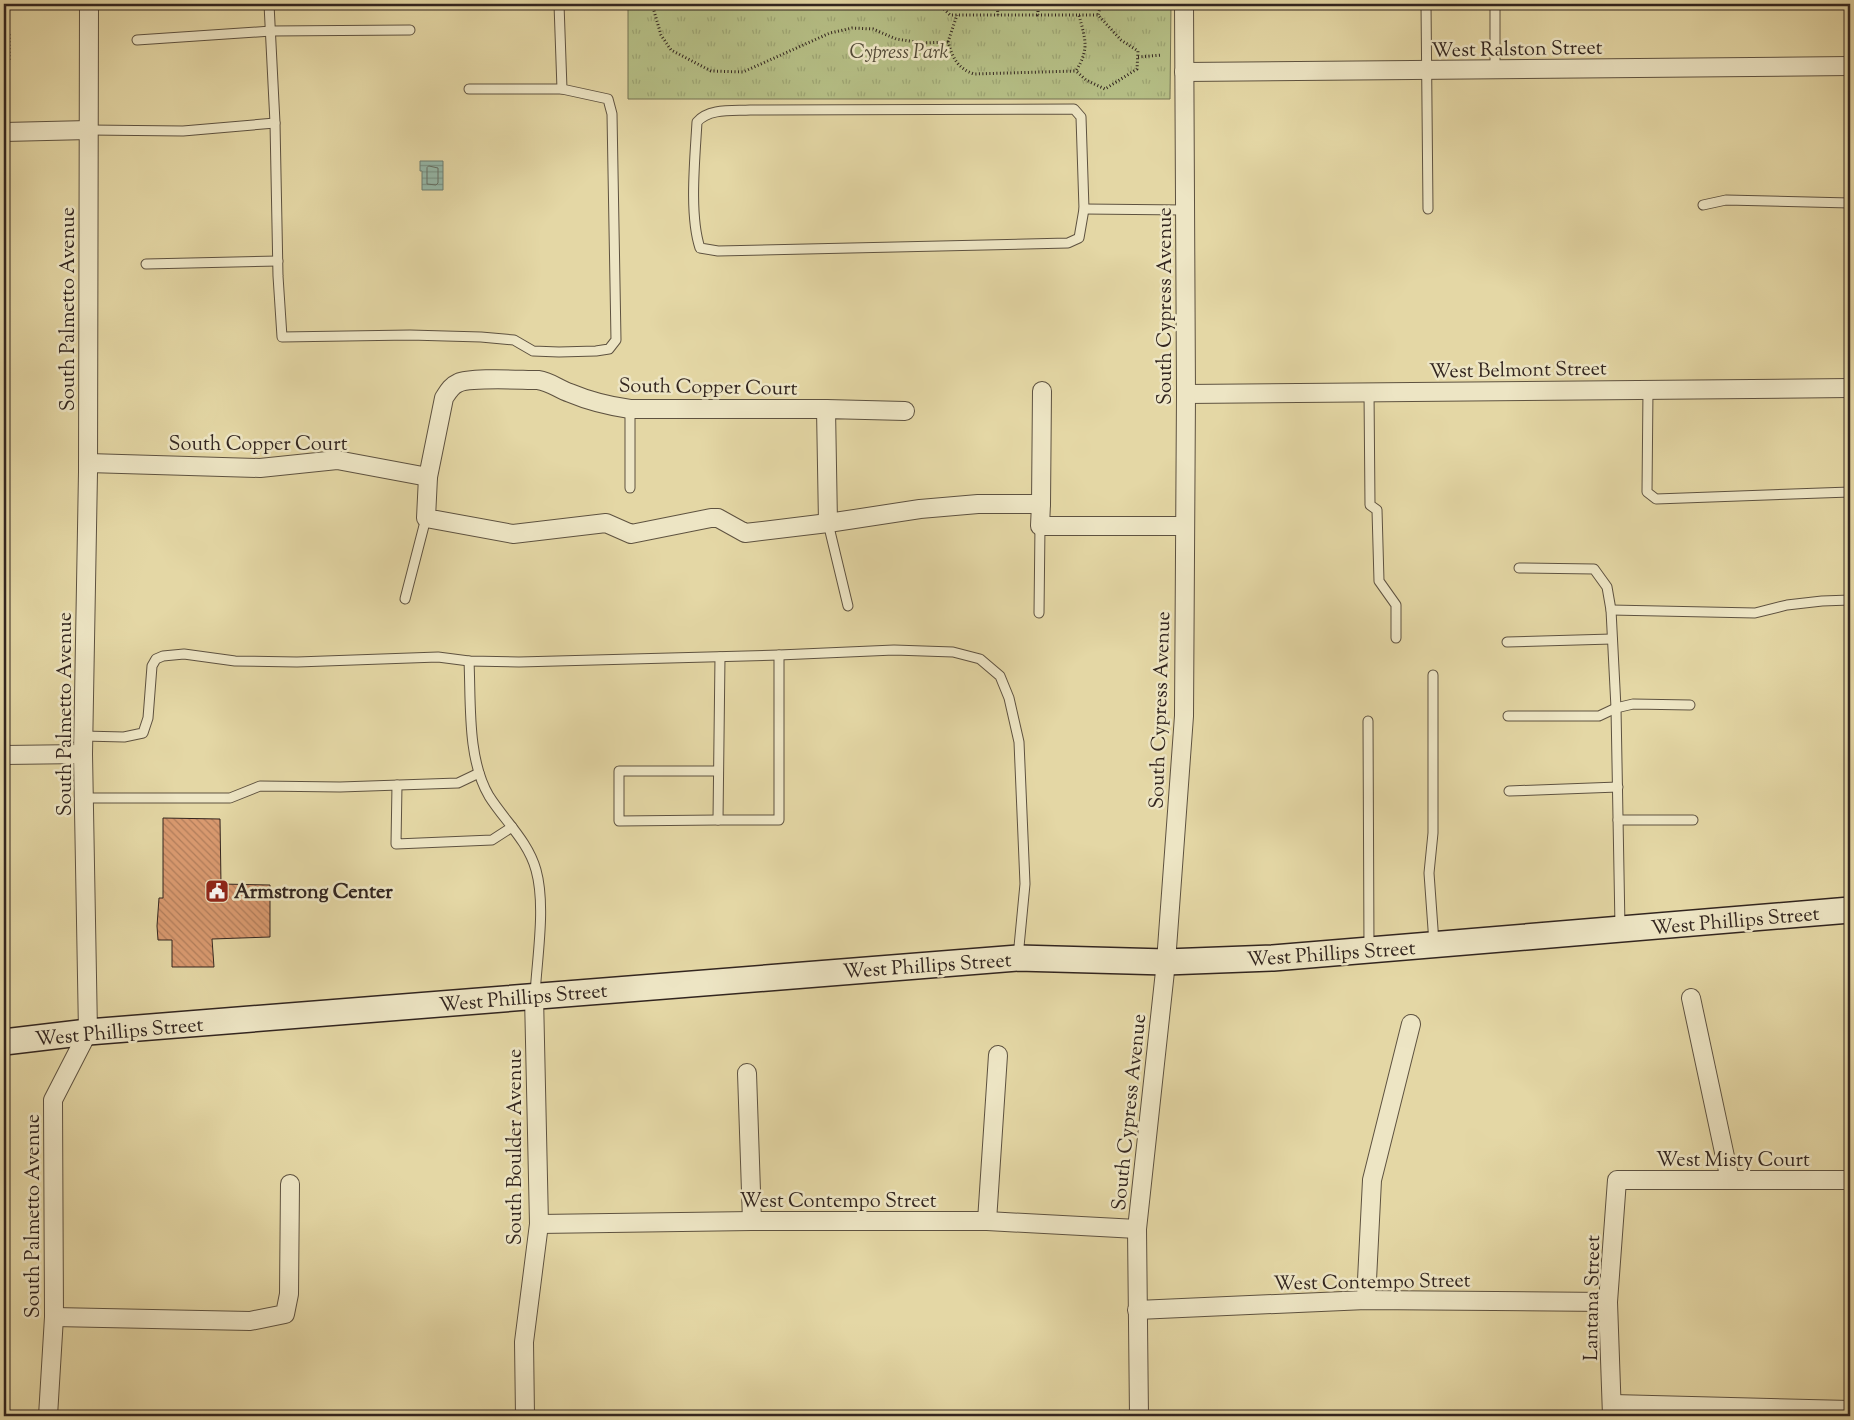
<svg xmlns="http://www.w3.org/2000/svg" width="1854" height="1420" font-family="'Sorts Mill Goudy',serif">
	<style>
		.park { fill: url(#park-tufts); stroke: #747252 }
		.water { fill: url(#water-rules); stroke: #6d7e72 }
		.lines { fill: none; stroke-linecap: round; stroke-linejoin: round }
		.shore { stroke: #646f64; stroke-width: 1 }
		.building { fill: url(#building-back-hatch); stroke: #32251f }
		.lane-casing { stroke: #5e5240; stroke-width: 11 }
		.street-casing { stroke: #5e5240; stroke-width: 20 }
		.secondary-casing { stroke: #32251f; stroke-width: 28 }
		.path { stroke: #32251f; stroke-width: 3; stroke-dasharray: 1 2.5; stroke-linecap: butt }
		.lane { stroke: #ede5c4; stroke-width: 9 }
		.street { stroke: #ede5c4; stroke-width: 18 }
		.secondary { stroke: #ede5c4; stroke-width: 25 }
		.labels { text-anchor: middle; stroke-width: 5; stroke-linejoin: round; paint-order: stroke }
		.street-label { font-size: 20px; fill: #32251f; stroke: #ede5c4 }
		.park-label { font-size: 20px; font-style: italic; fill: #534b38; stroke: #ede5c4 }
		.poi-label { font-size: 20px; font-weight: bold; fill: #32251f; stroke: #ede5c4; text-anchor: start }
	</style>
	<defs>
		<pattern id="park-tufts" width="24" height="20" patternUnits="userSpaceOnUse" patternTransform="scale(1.25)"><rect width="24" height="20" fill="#b5be85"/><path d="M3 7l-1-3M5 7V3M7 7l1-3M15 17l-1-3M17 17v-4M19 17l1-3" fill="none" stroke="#9ca372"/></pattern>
		<pattern id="water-rules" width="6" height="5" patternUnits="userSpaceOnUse" patternTransform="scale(1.25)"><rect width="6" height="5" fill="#95b9aa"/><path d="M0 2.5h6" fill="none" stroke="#7a968a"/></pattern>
		<pattern id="building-back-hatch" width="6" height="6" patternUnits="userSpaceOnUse" patternTransform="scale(1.25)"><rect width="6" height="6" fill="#da9a70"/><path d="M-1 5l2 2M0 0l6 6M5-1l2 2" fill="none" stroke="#b17d5b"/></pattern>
	</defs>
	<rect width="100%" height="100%" fill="#e4d7a5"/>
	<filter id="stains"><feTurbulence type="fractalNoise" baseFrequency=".004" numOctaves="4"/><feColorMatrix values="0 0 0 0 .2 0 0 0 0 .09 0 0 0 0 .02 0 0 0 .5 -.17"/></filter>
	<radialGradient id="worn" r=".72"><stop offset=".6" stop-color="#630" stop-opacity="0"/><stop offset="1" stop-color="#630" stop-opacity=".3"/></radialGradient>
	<polygon class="park" points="628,4 1171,4 1170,99 628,99"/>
	<polygon class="water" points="420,161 443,161 443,190 422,190 422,171 420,171"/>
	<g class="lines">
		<polygon class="shore" points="429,166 438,168 438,183 436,185 427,184 427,168"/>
	</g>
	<polygon class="building" points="163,818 220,819 221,884 270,885 270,937 212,939 214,967 172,967 172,940 158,940 157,926 159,898 163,898"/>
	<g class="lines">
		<g class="lane-casing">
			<g id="lane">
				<polyline points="269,4 275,123 278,276 282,337 410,335 481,337 514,340 533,351 559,352 596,351 609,349 616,340 612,114 608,99 562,89 559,4"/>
				<polyline points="1426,4 1428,209"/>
				<polyline points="1495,4 1495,69"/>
				<polyline points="137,40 271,31 410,30"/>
				<polyline points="469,89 562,89"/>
				<path d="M 1074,109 L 1081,117 L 1084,209 L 1079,238 L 1068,243 L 718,251 L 700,248 C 689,215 695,158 697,122 C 709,108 733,111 750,110 Z"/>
				<polyline points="89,130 183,131 275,123"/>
				<polyline points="1703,205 1726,200 1850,203"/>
				<polyline points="1084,209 1185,210"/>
				<polyline points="146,264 278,261"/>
				<polyline points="1648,390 1647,492 1656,499 1850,492"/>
				<polyline points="1369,392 1370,505 1377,510 1379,581 1396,605 1396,638"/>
				<polyline points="630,488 630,409"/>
				<polyline points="828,523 848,606"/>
				<polyline points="1519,568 1594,569 1607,587 1611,610 1616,708 1620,927"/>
				<polyline points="405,599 426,518"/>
				<polyline points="1611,610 1755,613 1787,605 1822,601 1850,600"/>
				<polyline points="1039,613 1040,526"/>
				<polyline points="1507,642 1612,639"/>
				<polyline points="720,657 718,820 779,820 779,655"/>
				<path d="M 469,661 C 471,702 467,759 489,796 C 504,820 528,841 536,870 C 546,906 537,957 535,995"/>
				<polyline points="1433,675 1433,833 1429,873 1434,943"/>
				<polyline points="1508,716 1599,716 1616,708 1633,704 1690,705"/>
				<polyline points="1368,721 1369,948"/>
				<polyline points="83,736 124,737 143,733 148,718 152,666 156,659 163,656 184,654 235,661 297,662 438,657 469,661 519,662 779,655 894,650 953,652 980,659 1000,676 1009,698 1019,742 1025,884 1018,957"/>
				<polyline points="397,785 396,844 492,840 512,827"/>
				<polyline points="1509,791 1618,787"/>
				<polyline points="84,798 230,798 260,786 340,787 458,783 479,773"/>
				<polyline points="718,820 619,821 619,771 718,771"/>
				<polyline points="1618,820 1693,820"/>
			</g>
		</g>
		<g class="street-casing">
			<g id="street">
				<polyline points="1184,72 1850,66"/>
				<polyline points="4,132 89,130"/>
				<polyline points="1186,394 1850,388"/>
				<path d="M 88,463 L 260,468 L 337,460 L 428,477 L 444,398 C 448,392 451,386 458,383 C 471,377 520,380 538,380 C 551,382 558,389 570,393 C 589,401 609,406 630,409 L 826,409"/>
				<polyline points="428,477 426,518 513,534 606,523 631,534 711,518 718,518 745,533 828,523 920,509 978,504 1041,504 1042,391"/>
				<polyline points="1041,504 1040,526 1185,526"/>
				<polyline points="828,523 826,409 905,411"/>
				<polyline points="4,755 83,754"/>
				<polyline points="1691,998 1730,1180"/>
				<polyline points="747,1073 752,1221"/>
				<polyline points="987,1221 998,1055"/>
				<polyline points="539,1224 752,1221 987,1221 1137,1229"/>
				<polyline points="1366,1300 1372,1180 1411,1024"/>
				<polyline points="1137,1310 1366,1300 1608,1302"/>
				<polyline points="54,1317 250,1321 285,1314 289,1294 290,1184"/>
				<polyline points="1613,1404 1850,1410"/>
				<polyline points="48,1416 54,1317 53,1100 88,1032 83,754 88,472 89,4"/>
				<polyline points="525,1416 524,1342 539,1224 534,996"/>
				<polyline points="1139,1416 1137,1229 1166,962 1184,716 1186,394 1184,4"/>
				<polyline points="1612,1416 1608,1302 1617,1180 1848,1180"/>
			</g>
		</g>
		<g class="secondary-casing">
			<polyline id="secondary" points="4,1042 88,1032 1018,958 1166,962 1273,958 1850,910"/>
		</g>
		<g class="path">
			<path d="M 652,4 L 661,35 L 671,50 L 711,71 L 743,72 L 830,33 L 852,28 L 873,29 L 896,39 L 923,43 L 948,42 C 953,58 957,68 974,74 L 1076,71"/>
			<polyline points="939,4 950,15 1038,15"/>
			<polyline points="997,4 998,15"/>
			<path d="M 1038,4 L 1038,15 L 1079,15 C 1085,39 1090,48 1076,71 L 1086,80 L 1105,89 L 1137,69 L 1138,51 L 1121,40 L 1098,15 L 1101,4"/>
			<polyline points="1079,15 1098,15"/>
			<polyline points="4,25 9,35 9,62"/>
			<polyline points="948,42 957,15"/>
			<polyline points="1138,57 1162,55"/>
		</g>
		<use href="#lane" class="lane"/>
		<use href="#street" class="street"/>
		<use href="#secondary" class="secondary"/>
	</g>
	<defs>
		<g id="civic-square" transform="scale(1.25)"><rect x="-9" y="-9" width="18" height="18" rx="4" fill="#8f2418" stroke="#ede5c4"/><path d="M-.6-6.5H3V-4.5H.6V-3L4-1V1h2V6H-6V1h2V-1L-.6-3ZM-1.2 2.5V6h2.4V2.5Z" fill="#fff"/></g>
	</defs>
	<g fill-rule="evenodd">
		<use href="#civic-square" x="217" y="891"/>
	</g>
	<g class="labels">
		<g class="street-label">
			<text transform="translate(1517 48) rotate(-1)" y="7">West Ralston Street</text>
			<text transform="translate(1164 306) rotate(-90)" y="7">South Cypress Avenue</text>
			<text transform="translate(67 309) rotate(-90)" y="7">South Palmetto Avenue</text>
			<text transform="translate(1518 369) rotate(-1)" y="7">West Belmont Street</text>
			<text transform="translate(708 386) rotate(1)" y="7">South Copper Court</text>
			<text x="258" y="450">South Copper Court</text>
			<text transform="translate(1159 710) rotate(-88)" y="7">South Cypress Avenue</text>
			<text transform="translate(64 714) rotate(-90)" y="7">South Palmetto Avenue</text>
			<text transform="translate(1735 920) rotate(-5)" y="7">West Phillips Street</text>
			<text transform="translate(1331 953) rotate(-4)" y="7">West Phillips Street</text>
			<text transform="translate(927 965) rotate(-4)" y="7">West Phillips Street</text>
			<text transform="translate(523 997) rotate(-5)" y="7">West Phillips Street</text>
			<text transform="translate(119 1031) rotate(-5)" y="7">West Phillips Street</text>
			<text transform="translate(1128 1112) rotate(-84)" y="7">South Cypress Avenue</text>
			<text transform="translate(514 1147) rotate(-90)" y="7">South Boulder Avenue</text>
			<text x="1733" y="1166">West Misty Court</text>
			<text x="838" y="1207">West Contempo Street</text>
			<text transform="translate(32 1216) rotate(-90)" y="7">South Palmetto Avenue</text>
			<text transform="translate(1372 1281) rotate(-1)" y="7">West Contempo Street</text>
			<text transform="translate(1591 1298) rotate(-89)" y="7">Lantana Street</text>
		</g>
		<g class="park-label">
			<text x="899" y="58">Cypress Park</text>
		</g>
		<g class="poi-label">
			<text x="234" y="898">Armstrong Center</text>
		</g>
	</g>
	<rect width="1854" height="1420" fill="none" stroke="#e4d7a5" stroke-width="20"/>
	<rect x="5" y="5" width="1844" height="1410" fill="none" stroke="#32251f" stroke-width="2.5"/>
	<rect x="10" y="10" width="1834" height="1400" fill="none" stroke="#32251f"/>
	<rect width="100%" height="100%" filter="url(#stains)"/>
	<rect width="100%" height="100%" fill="url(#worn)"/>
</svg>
